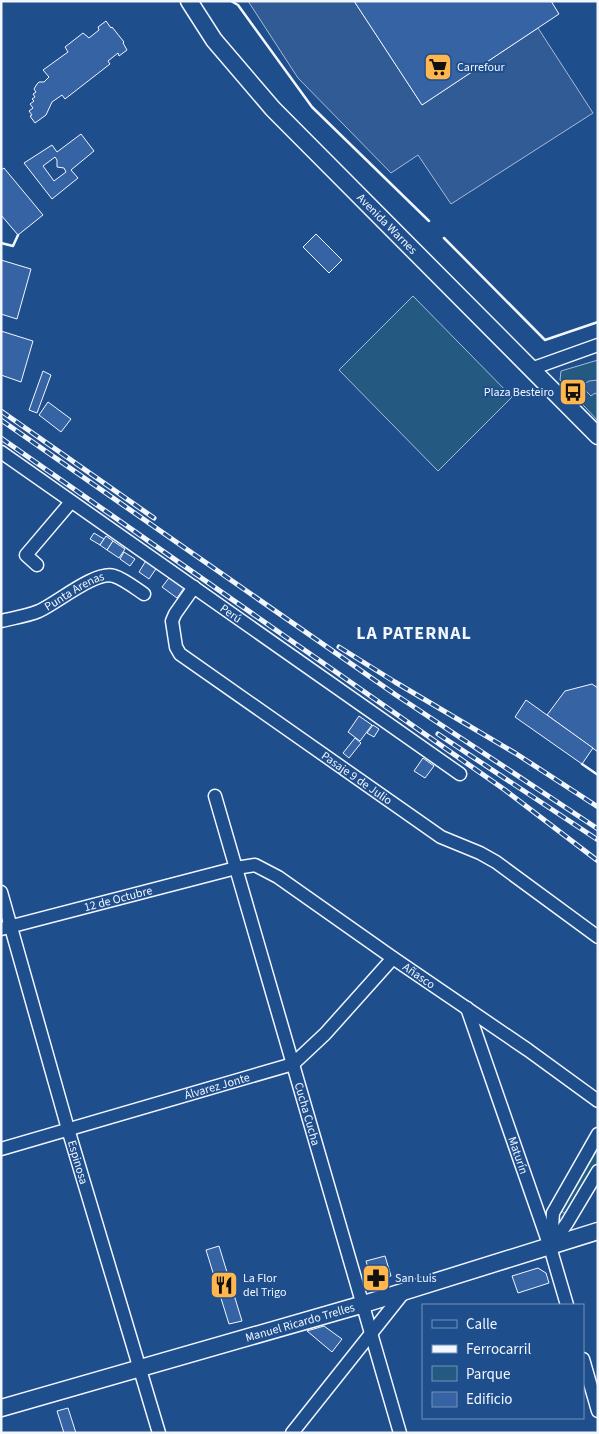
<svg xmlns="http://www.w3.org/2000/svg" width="599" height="1434" font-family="'Source Sans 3',sans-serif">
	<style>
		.green { fill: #245a82; stroke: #a8bbd7 }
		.parking { fill: #305b95; stroke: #a8bbd7 }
		.building { fill: #3563a3; stroke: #f2f6ff; fill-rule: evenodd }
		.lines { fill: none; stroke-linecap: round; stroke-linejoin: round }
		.minor-casing { stroke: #f2f6ff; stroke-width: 15 }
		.major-casing { stroke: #f2f6ff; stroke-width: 19 }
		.minor { stroke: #1f4e8c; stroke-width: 12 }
		.major { stroke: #1f4e8c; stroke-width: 16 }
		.rail-casing { stroke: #f2f6ff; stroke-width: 5 }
		.rail { stroke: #1f4e8c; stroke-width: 3; stroke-dasharray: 9; stroke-linecap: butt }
		.wall { stroke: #f2f6ff; stroke-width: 2.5 }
		.labels { text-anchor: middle; stroke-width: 4; stroke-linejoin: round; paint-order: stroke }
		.poi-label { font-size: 12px; fill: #f2f6ff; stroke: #1f4e8c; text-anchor: start }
		.street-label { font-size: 12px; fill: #f2f6ff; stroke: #1f4e8c }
		.district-label { font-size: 18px; font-weight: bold; letter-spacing: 1px; fill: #f2f6ff; stroke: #1f4e8c }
	</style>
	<rect width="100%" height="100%" fill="#1f4e8c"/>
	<g class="green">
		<polygon points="413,296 512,397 438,471 339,370"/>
		<polygon points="598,360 598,421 560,380 561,371"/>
		<polygon points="598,1134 598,1171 569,1214 564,1213 559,1209"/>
	</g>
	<g class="parking">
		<polygon points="248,1 354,1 422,105 538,28 593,113 451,204 418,155 391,173 298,78"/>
		<polygon points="598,380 598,395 595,393 591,396 581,386 589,381"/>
	</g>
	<g class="building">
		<polygon points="354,1 551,1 559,14 422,105"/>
		<polygon points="106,21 111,28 112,27 124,42 123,43 127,50 119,56 118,53 108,61 110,64 65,99 62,95 52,102 46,115 35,123 30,116 32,115 29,111 33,108 30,104 34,101 32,99 35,97 33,94 36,92 34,89 37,84 39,82 44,82 49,77 43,70 68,52 65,47 83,33 89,38 99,30 98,27"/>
		<path d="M 81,134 L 94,151 L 71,170 L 78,178 L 52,199 L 24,163 L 52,145 L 57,152 ZM 55,157 L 57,160 L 57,167 L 64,168 L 66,172 L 54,181 L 43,166 Z"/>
		<polygon points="4,168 43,215 18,235 1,215 1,170"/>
		<polygon points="316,234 342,260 329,273 303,247"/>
		<polygon points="1,260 31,269 17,319 1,314"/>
		<polygon points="1,331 33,341 21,382 1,375"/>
		<polygon points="43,371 51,375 37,413 29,410"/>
		<polygon points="48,402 71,419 61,432 39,415"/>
		<polygon points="94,533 104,539 100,545 90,539"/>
		<polygon points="106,536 113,541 107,550 100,545"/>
		<polygon points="113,541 125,549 119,558 107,550"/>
		<polygon points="124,552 135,559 130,566 120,559"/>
		<polygon points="147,559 158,566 149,579 139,572"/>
		<polygon points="172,574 186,585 177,598 162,587"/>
		<polygon points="592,684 598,688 598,752 547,715 565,691"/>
		<polygon points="526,700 593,748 582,764 515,717"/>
		<polygon points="359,716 372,725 360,741 348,732"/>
		<polygon points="373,725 379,729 374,737 367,733"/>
		<polygon points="355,738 361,743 349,758 343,753"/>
		<polygon points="423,758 434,766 425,778 414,771"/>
		<polygon points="219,1246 242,1321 229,1324 206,1250"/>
		<polygon points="385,1256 391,1276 376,1280 371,1278 366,1261"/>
		<polygon points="538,1268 546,1273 549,1283 518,1293 512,1276"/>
		<polygon points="324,1326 342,1339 332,1352 307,1331"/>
		<polygon points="68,1408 76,1433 64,1433 57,1411"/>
	</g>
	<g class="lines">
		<g class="minor-casing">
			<g id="minor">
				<polyline points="531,369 598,345"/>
				<path id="s1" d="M 1,452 L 460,774"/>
				<polyline points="37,565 26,555 71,502"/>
				<path id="s2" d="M 194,587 L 175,614 L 172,621 L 176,647 L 180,654 L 441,837 L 480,853 L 496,862 L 598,937"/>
				<path id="s3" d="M 1,621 C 13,618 27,616 39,611 C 57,603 96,570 114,576 C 124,579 135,588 144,594"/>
				<path id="s4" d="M 215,796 L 400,1433"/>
				<path id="s5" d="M 1,892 L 68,1129 L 159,1433"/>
				<path id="s6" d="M 1,929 L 236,868 L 255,865 L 278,877 L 393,958 L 528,1050 L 598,1101"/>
				<path id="s7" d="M 467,1008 L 550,1247 L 567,1305"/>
				<path id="s8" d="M 1,1149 L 293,1064 L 325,1034 L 393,958"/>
				<polyline points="551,1242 553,1213 598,1134"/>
				<polyline points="550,1247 567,1223 598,1171"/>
				<polyline points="583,1359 598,1411"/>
				<polyline points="292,1433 404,1292"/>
			</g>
		</g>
		<g class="major-casing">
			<g id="major">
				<path id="s9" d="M 189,1 L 214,40 L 273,109 L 598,436"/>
				<path id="s10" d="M 1,1408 L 364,1304 L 598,1231"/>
			</g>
		</g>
		<use href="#minor" class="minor"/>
		<use href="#major" class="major"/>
		<g class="rail-casing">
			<g id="rail">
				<polyline points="1,411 154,518"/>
				<polyline points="1,420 396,695 598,829"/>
				<polyline points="1,438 505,790 598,861"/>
				<polyline points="339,647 395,682 515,753 598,807"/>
				<polyline points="438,734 598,840"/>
			</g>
		</g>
		<use href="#rail" class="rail"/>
		<g class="wall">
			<polyline points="231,1 238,5 312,107 429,221"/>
			<polyline points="444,238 545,340 598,322"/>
			<polyline points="1,243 13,246 18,235"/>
			<polyline points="582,764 598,775"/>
		</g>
	</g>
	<defs>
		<g id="supermarket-square" transform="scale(1.4375)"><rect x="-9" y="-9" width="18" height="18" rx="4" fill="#ffb74d" stroke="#1f4e8c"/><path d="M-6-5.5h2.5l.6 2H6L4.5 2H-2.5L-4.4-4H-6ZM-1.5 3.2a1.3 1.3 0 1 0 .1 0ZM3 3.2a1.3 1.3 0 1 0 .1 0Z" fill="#111"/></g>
		<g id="bus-square" transform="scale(1.4375)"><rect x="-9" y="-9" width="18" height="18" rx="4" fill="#ffb74d" stroke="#1f4e8c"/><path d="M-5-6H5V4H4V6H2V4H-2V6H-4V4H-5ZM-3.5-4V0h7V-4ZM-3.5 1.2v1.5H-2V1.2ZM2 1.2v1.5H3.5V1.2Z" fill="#111"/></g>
		<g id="pharmacy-square" transform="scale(1.4375)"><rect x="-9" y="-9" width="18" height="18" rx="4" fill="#ffb74d" stroke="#1f4e8c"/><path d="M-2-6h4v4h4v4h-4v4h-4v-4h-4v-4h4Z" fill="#111"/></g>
		<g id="restaurant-square" transform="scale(1.4375)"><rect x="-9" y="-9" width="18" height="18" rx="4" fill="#ffb74d" stroke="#1f4e8c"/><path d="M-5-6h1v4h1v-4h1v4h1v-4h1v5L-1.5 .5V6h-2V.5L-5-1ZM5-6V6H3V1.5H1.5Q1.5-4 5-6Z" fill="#111"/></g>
	</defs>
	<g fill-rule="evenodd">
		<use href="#supermarket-square" x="438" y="67"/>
		<use href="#bus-square" x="573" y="392"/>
		<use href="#pharmacy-square" x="376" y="1278"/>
		<use href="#restaurant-square" x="224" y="1285"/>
	</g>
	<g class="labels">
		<g class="poi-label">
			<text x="457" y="71">Carrefour</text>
			<text x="554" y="396" text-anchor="end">Plaza Besteiro</text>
			<text x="243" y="1282">La Flor<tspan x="243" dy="14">del Trigo</tspan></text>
			<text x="395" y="1282">San Luis</text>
		</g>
		<g class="street-label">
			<text dy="4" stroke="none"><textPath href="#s9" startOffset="299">Avenida Warnes</textPath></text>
			<text dy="4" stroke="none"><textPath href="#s3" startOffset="80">Punta Arenas</textPath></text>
			<text dy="4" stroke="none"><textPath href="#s1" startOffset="281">Perú</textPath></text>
			<text dy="4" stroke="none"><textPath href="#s2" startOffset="291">Pasaje 9 de Julio</textPath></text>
			<text dy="4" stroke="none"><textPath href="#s6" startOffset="121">12 de Octubre</textPath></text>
			<text dy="4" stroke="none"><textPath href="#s6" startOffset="460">Añasco</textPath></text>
			<text dy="4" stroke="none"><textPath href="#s8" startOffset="225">Álvarez Jonte</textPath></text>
			<text dy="4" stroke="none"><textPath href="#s4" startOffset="331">Cucha Cucha</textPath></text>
			<text dy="4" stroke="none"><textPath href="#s7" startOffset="156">Maturín</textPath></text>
			<text dy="4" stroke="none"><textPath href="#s5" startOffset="281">Espinosa</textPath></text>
			<text dy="4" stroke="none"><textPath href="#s10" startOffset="311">Manuel Ricardo Trelles</textPath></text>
		</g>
		<g class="district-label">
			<text x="414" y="639">LA PATERNAL</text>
		</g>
	</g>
	<rect width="599" height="1434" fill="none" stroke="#f2f6ff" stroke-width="5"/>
	<rect x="422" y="1304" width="162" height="115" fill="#1f4e8c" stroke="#7391ba"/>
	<rect x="432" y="1320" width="25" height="8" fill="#1f4e8c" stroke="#7391ba"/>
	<text x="466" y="1329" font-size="15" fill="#f2f6ff">Calle</text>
	<rect x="432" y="1345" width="25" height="8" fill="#f2f6ff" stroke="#7391ba"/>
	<text x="466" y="1354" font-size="15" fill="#f2f6ff">Ferrocarril</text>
	<rect x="432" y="1366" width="25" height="15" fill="#245a82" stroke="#7391ba"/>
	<text x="466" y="1379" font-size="15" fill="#f2f6ff">Parque</text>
	<rect x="432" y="1392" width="25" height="15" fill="#3563a3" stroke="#7391ba"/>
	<text x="466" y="1404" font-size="15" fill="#f2f6ff">Edificio</text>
</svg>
